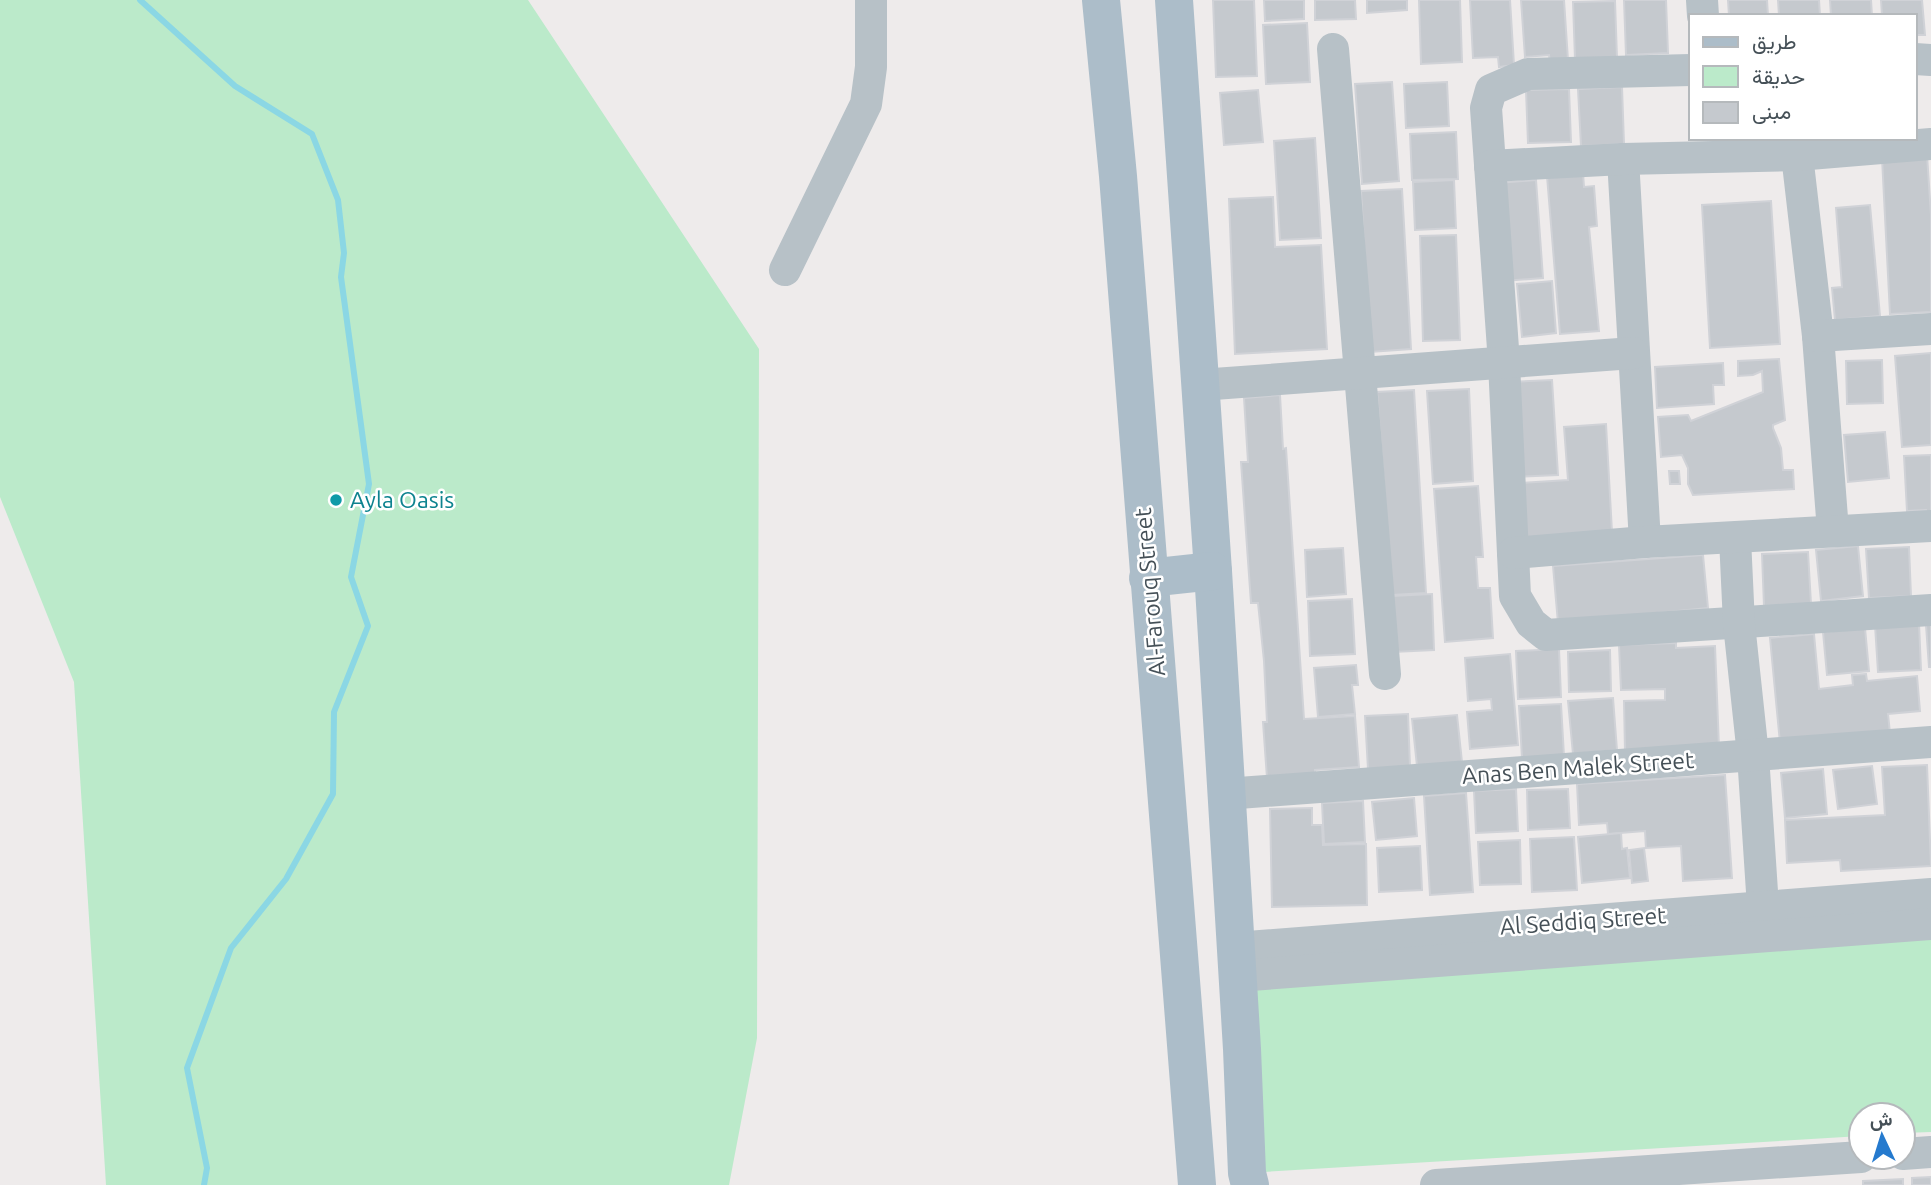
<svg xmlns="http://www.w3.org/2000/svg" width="1931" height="1185" font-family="Ubuntu,Vazirmatn,sans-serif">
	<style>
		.green { fill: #bbeaca }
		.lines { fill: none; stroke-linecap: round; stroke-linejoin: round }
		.stream { stroke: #8bd7e4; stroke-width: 6 }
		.building { fill: #c5c9ce; stroke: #d0d2d7; stroke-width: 2 }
		.minor { stroke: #b7c1c7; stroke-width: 32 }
		.major { stroke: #acbdc9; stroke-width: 38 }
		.culture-dot { fill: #0f9aa8; stroke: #fff; stroke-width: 2.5 }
		.labels { text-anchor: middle; stroke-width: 5; stroke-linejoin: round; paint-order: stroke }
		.culture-label { font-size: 23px; fill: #0d838f; stroke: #fff; text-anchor: start }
		.street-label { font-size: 23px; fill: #455057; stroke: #fff }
	</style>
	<rect width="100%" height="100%" fill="#eeebeb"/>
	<g class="green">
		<polygon points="0,0 528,0 759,349 757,1038 729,1185 106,1185 74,682 0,497"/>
		<polygon points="1931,924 1931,1132 1903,1133 1903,1115 1861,1115 1861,1136 1247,1173 1237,976"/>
	</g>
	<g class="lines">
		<polyline class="stream" points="140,0 235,86 312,134 338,200 344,253 341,277 369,484 351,577 368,626 334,712 333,794 286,879 231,948 187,1068 207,1168 204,1185"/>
	</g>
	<g class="building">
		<polygon points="1213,0 1254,0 1257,76 1216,77"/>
		<polygon points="1264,0 1304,0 1304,19 1265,21"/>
		<polygon points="1315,0 1355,0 1356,19 1315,20"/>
		<polygon points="1367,0 1407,0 1407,10 1367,13"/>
		<polygon points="1419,0 1460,0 1462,62 1421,64"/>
		<polygon points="1470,0 1510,0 1514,65 1499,67 1498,57 1473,58"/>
		<polygon points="1521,0 1564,0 1568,60 1550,62 1549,55 1525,57"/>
		<polygon points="1624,0 1666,0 1668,53 1626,55"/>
		<polygon points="1728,0 1767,0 1768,16 1729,16"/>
		<polygon points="1778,0 1819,0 1820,16 1779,16"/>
		<polygon points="1830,0 1871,0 1872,16 1831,16"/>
		<polygon points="1881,0 1922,0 1925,35 1915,35 1915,16 1882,16"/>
		<polygon points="1615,1 1617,58 1575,59 1573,2"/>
		<polygon points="1307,23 1310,82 1266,84 1263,25"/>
		<polygon points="1392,82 1399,181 1362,184 1355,84"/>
		<polygon points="1447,82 1449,126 1406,128 1404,84"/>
		<polygon points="1622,87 1624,144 1581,146 1578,89"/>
		<polygon points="1569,89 1571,142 1528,143 1526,90"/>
		<polygon points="1258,90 1263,142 1224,145 1220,93"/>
		<polygon points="1456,132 1458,179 1412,180 1410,134"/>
		<polygon points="1315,138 1321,238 1280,240 1274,141"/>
		<polygon points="1927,155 1931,215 1931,312 1890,314 1882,158"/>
		<polygon points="1583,173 1584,187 1594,186 1597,226 1589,227 1599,331 1560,334 1547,176"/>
		<polygon points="1454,180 1456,228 1415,230 1413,182"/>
		<polygon points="1536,180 1543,278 1504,281 1497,183"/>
		<polygon points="1402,189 1411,349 1370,352 1361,191"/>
		<polygon points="1273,197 1275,247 1321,245 1327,349 1235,354 1229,199"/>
		<polygon points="1771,201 1780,344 1710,348 1702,205"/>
		<polygon points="1870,205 1880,316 1835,320 1832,288 1842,287 1836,208"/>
		<polygon points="1456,235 1460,340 1423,341 1420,236"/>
		<polygon points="1552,281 1556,333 1522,337 1517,284"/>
		<polygon points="1931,353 1931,445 1902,447 1895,356"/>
		<polygon points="1779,359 1785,420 1773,425 1773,428 1781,448 1783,470 1793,470 1794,489 1693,495 1688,484 1688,468 1682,455 1661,457 1658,417 1688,415 1691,421 1763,392 1762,371 1753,375 1738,376 1738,361"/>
		<polygon points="1882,360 1883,403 1847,404 1846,361"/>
		<polygon points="1723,363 1724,385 1713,385 1714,404 1657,408 1655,367"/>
		<polygon points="1552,380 1558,475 1516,477 1510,382"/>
		<polygon points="1469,389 1473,481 1433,484 1427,391"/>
		<polygon points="1414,390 1426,593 1392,595 1377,392"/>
		<polygon points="1280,395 1283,449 1286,448 1304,719 1355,716 1359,767 1315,770 1315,774 1267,778 1263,722 1267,722 1264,661 1258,603 1251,603 1241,462 1248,462 1244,398"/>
		<polygon points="1606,424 1612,532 1524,539 1520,483 1568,480 1564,427"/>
		<polygon points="1885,432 1889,478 1848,482 1844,435"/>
		<polygon points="1931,455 1931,519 1927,519 1926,510 1907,511 1904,456"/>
		<polygon points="1669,471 1679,471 1680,484 1670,484"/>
		<polygon points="1478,486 1483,557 1476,557 1478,588 1490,588 1493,638 1445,642 1434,489"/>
		<polygon points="1858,546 1863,596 1821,601 1816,550"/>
		<polygon points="1909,547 1911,596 1869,598 1866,549"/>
		<polygon points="1343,548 1346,594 1307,597 1305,550"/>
		<polygon points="1808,552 1811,604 1764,606 1762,554"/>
		<polygon points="1703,555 1708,608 1558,623 1553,566"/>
		<polygon points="1432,594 1434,650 1393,652 1391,596"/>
		<polygon points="1352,599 1355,654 1310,656 1308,601"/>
		<polygon points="1919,623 1921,670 1878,672 1875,625"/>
		<polygon points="1926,625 1931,625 1931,667 1929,667"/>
		<polygon points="1865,628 1869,671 1827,675 1823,632"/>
		<polygon points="1814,634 1819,689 1853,685 1852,675 1866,674 1867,681 1917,676 1920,711 1888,714 1890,733 1780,743 1770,638"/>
		<polygon points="1676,643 1676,648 1715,646 1719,748 1625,751 1624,701 1665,700 1665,689 1621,690 1619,645"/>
		<polygon points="1559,649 1561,697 1518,699 1516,651"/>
		<polygon points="1610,650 1611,691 1569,692 1568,652"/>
		<polygon points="1510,654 1518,745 1470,749 1467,712 1492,710 1491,699 1468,701 1465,658"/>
		<polygon points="1356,665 1358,685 1352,685 1355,714 1318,717 1314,668"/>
		<polygon points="1613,698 1617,750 1573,754 1568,701"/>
		<polygon points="1561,704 1564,756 1522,758 1519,706"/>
		<polygon points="1408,714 1410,767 1368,769 1365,716"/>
		<polygon points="1457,715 1462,762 1417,766 1412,719"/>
		<polygon points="1927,765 1931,866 1841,871 1840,860 1787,863 1785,820 1885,815 1882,767"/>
		<polygon points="1872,766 1877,804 1838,809 1833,770"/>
		<polygon points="1823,769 1827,814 1785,818 1781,773"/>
		<polygon points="1725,775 1732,878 1683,881 1681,846 1646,848 1645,831 1608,834 1607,823 1579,825 1577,784"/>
		<polygon points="1516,789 1518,831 1476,833 1474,791"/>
		<polygon points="1568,789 1570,828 1528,830 1527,790"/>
		<polygon points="1466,793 1473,892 1430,895 1424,796"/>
		<polygon points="1414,798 1417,836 1376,840 1372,802"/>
		<polygon points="1363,801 1365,842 1324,844 1322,803"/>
		<polygon points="1312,808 1312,825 1322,825 1323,845 1366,844 1367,905 1272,907 1270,809"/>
		<polygon points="1621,833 1622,849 1627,848 1630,878 1582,883 1578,837"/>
		<polygon points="1574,837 1577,890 1532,892 1530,839"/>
		<polygon points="1520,840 1521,884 1480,885 1478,842"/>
		<polygon points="1420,846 1422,890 1379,892 1377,848"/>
		<polygon points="1644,848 1648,881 1632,883 1629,850"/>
		<polygon points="1931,1177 1931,1185 1912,1185 1912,1178"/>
		<polygon points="1903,1179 1903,1185 1863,1185 1863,1181"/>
	</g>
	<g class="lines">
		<g class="minor">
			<polyline points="1702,0 1703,16"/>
			<polyline points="1333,49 1385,674"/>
			<polyline points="1915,59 1931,60"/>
			<polyline points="1691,70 1528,74 1491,90 1486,108 1504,363 1515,596 1531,623 1546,635 1931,610"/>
			<polyline points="1797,155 1818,336 1833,531"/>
			<polyline points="1623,159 1645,542"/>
			<polyline points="1490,166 1623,159 1797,155 1931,144"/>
			<polyline points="785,270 866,104 871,67 871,0"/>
			<polyline points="1818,336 1931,329"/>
			<polyline points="1200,385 1633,353"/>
			<polyline points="1735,538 1739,624 1753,755 1763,907"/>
			<polyline points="1513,553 1645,542 1931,526"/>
			<polyline points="1225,794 1931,742"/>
			<polyline points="1235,948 1931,894"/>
			<polyline points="1237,976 1931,924"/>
			<polyline points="1903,1154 1931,1152"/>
			<polyline points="1436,1185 1861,1157"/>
		</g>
		<g class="major">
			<polyline points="1101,0 1118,176 1197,1185"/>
			<polyline points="1174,0 1213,571 1242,1049 1247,1173 1250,1185"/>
			<polyline points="1148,578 1213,571"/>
		</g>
	</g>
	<circle class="culture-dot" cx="336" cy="500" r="7"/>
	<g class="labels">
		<g class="culture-label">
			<text x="350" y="508">Ayla Oasis</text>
		</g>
		<g class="street-label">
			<text transform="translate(1150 592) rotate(-95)" y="8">Al-Farouq Street</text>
			<text transform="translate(1578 768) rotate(-4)" y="8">Anas Ben Malek Street</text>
			<text transform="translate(1583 921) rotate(-4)" y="8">Al Seddiq Street</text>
		</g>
	</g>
	<rect x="1689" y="14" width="228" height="126" fill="#ffffff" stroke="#b5b9bc" stroke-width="2"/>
	<rect x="1703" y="37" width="35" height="10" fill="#acbdc9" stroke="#b5b9bc" stroke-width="2"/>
	<text x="1752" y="49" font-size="21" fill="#455057">طريق</text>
	<rect x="1703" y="66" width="35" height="21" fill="#bbeaca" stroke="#b5b9bc" stroke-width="2"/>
	<text x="1752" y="84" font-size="21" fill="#455057">حديقة</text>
	<rect x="1703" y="102" width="35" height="21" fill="#c5c9ce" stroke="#b5b9bc" stroke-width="2"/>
	<text x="1752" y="119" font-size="21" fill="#455057">مبنى</text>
	<g transform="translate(1882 1136) rotate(356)"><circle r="33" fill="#ffffff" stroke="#b5b9bc" stroke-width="2"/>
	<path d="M0-5L12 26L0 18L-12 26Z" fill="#257ace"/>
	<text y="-10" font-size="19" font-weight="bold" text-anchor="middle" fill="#455057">ش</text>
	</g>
</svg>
